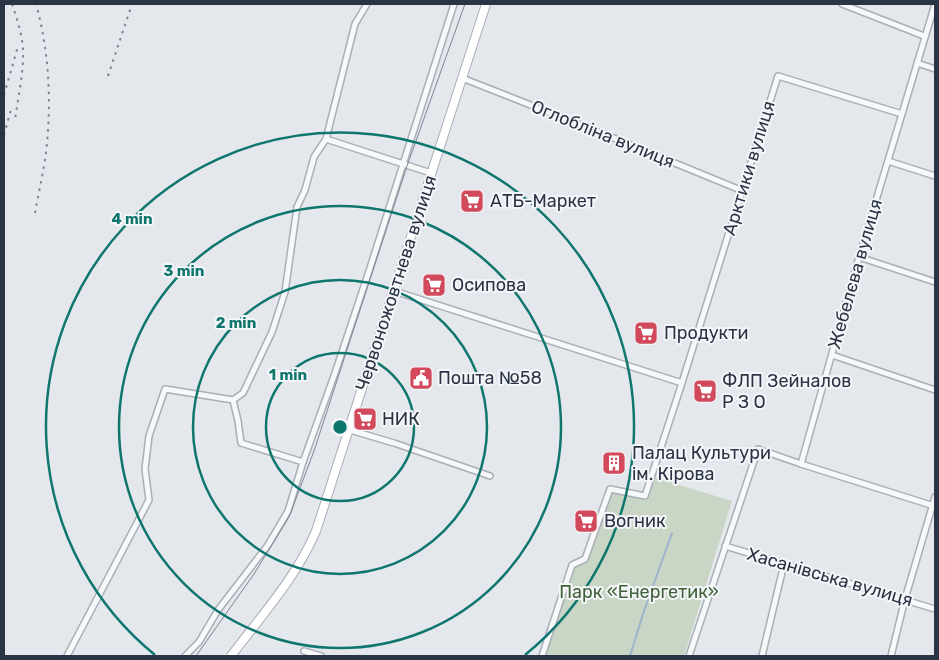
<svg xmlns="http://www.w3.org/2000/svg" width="939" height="660" font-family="Rubik,sans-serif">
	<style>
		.green { fill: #c9d6c5 }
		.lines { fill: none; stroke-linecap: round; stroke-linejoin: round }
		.stream { stroke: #9fb4cc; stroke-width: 2 }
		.street-casing { stroke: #a9aeb7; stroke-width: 8 }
		.secondary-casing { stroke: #a9aeb7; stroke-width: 10 }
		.street { stroke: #f7f8fa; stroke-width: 5 }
		.secondary { stroke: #fff; stroke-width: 8 }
		.tram { stroke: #7d8696; stroke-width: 1 }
		.rail { stroke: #7d8696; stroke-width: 2; stroke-dasharray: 2.5 5; stroke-linecap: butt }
		.ring { fill: none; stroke: #0f766e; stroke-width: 2.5 }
		.labels { text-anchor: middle; stroke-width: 4; stroke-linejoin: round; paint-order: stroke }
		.street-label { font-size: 18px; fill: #2b3445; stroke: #f4f6f9 }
		.poi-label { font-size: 18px; fill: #2b3445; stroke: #f4f6f9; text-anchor: start }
		.park-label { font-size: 18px; fill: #3f6138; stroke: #f4f6f9 }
		.centre { fill: #0f766e; stroke: #f4f6f9; stroke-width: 2.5 }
		.ring-label { font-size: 15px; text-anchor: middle; font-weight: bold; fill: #0f766e; stroke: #f4f6f9; stroke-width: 4; stroke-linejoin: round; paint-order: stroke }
	</style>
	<rect width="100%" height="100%" fill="#e4e7ec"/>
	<polygon class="green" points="653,477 732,501 684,656 545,656 574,566 586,560 611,491 645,498"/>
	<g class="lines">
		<polyline class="stream" points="630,656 643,614 672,533"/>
		<g class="street-casing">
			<g id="street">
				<polyline points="842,4 924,36"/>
				<polyline points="917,63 935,69"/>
				<polyline points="462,78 599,132 743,191"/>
				<polyline points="326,139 355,24 367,4"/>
				<polyline points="888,161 935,176"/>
				<polyline points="859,257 935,282"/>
				<polyline points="394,291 682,383"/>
				<polyline points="832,355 935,390"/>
				<polyline points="350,430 394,443 490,476"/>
				<polyline points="303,462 241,443 238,421 233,400 243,393 272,332 285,292 297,207 305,190 314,157 326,139 431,173"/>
				<polyline points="801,464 934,506"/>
				<polyline points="725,546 935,609"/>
				<polyline points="304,651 321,656"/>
				<polyline points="67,656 149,500 145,469 149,436 165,389 233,400"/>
				<polyline points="185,656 199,642 218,610 268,545 288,511 303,462 335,373 370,268 454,4"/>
				<polyline points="542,656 572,565 585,559 610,489 645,496 680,389 778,76 902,114"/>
				<polyline points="689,656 758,449 801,464 859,257 935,4"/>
				<polyline points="762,656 784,564"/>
				<polyline points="891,656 905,599 935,497"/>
			</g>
		</g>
		<g class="secondary-casing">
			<path id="secondary" d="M 231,656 C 261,616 296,578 316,531 L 486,4"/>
		</g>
		<use href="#street" class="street"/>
		<use href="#secondary" class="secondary"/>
		<polyline class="tram" points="196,656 254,574 289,517 314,451 407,166 465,4"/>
		<g class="rail">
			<path d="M 12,4 C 17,19 22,34 23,49 C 24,73 18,97 15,120"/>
			<polyline points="108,76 132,4"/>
			<polyline points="4,95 18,46"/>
			<polyline points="4,135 12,106"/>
			<path d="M 35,213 C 38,196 42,178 45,160 C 52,109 50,54 36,4"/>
		</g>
	</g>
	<g class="ring">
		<circle cx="340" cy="427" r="74"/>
		<circle cx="340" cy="427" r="147"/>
		<circle cx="340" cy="427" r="221"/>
		<path d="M155 655A294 294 0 1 1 525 655"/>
	</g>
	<defs>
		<g id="supermarket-square" transform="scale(1.25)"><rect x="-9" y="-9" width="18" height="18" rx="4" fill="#d1495b" stroke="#f4f6f9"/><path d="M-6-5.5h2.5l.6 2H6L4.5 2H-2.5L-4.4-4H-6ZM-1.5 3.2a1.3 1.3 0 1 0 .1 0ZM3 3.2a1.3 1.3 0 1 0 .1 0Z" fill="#fff"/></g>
		<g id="civic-square" transform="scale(1.25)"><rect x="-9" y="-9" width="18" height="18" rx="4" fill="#d1495b" stroke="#f4f6f9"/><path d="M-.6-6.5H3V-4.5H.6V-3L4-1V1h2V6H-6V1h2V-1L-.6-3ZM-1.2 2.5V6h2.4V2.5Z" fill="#fff"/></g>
		<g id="building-square" transform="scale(1.25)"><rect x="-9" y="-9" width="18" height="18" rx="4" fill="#d1495b" stroke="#f4f6f9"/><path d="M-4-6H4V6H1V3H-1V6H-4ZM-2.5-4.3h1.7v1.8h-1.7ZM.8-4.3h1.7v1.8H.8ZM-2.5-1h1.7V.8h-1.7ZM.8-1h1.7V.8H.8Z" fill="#fff"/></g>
	</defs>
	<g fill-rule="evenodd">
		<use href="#supermarket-square" x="472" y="201"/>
		<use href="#supermarket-square" x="434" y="285"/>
		<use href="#supermarket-square" x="646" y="333"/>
		<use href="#civic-square" x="421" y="378"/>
		<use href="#supermarket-square" x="705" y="391"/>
		<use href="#supermarket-square" x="365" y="419"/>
		<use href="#building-square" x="614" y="463"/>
		<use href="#supermarket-square" x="586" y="521"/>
	</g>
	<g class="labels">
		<g class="street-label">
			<text transform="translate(603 134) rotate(22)" y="6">Оглобліна вулиця</text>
			<text transform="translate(749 168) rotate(-73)" y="6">Арктики вулиця</text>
			<text transform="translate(855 274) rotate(-74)" y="6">Жебелєва вулиця</text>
			<text transform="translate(396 283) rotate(-72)" y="6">Червоножовтнева вулиця</text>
			<text transform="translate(830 577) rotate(16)" y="6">Хасанівська вулиця</text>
		</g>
		<g class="poi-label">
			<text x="490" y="207">АТБ-Маркет</text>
			<text x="452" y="291">Осипова</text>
			<text x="664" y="339">Продукти</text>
			<text x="438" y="384">Пошта №58</text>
			<text x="722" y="387">ФЛП Зейналов<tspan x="722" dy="21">Р З О</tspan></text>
			<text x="382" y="425">НИК</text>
			<text x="632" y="459">Палац Культури<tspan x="632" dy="21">ім. Кірова</tspan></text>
			<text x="604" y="527">Вогник</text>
		</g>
		<g class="park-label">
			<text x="639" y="598">Парк «Енергетик»</text>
		</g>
	</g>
	<circle cx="340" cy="427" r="8" class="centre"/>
	<g class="ring-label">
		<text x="132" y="224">4 min</text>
		<text x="184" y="276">3 min</text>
		<text x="236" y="328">2 min</text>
		<text x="288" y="380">1 min</text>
	</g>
	<rect width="939" height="660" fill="none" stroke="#2b3445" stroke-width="10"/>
</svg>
